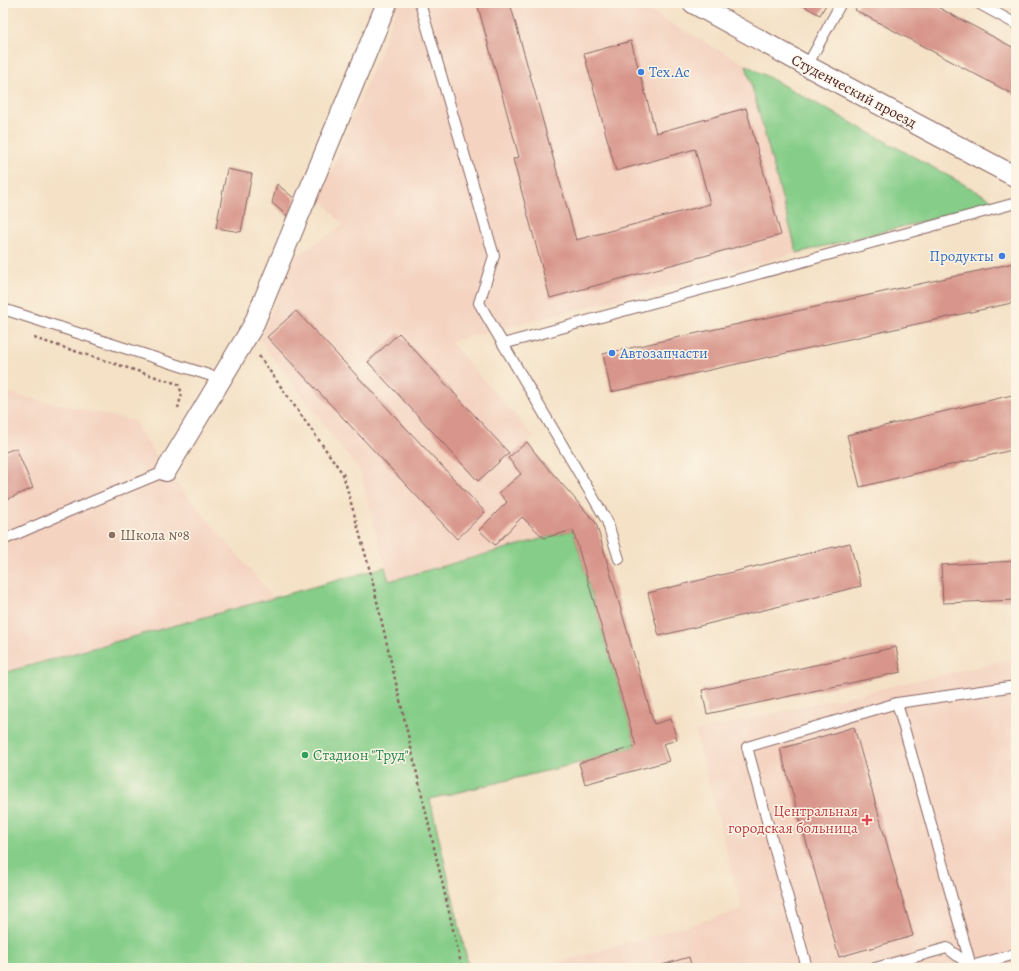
<svg xmlns="http://www.w3.org/2000/svg" width="1019" height="971" font-family="Alegreya,serif">
	<style>
		.built { fill: #f4d3c1 }
		.green { fill: #85cd88; stroke: #68765a }
		.building { fill: #d8958b }
		.lines { fill: none; stroke-linecap: round; stroke-linejoin: round }
		.lane-casing { stroke: #866361; stroke-width: 12 }
		.street-casing { stroke: #866361; stroke-width: 22 }
		.path { stroke: #866361; stroke-width: 2.5; stroke-dasharray: 3 3; stroke-linecap: butt }
		.lane { stroke: #fff; stroke-width: 10 }
		.street { stroke: #fff; stroke-width: 20 }
		.shop-dot { fill: #3f7fe0; stroke: #fcf5e5; stroke-width: 1.5 }
		.education-dot { fill: #8d6e63; stroke: #fcf5e5; stroke-width: 1.5 }
		.leisure-dot { fill: #2e9e5b; stroke: #fcf5e5; stroke-width: 1.5 }
		.health-dot { fill: #e0444e; stroke: #fcf5e5; stroke-width: 1.5 }
		.labels { text-anchor: middle; stroke-width: 3; stroke-linejoin: round; paint-order: stroke }
		.shop-label { font-size: 15px; fill: #366cbe; stroke: #fcf5e5; text-anchor: start }
		.street-label { font-size: 15px; fill: #4a1f2b; stroke: #fcf5e5 }
		.education-label { font-size: 15px; fill: #785e54; stroke: #fcf5e5; text-anchor: start }
		.leisure-label { font-size: 15px; fill: #27864d; stroke: #fcf5e5; text-anchor: start }
		.health-label { font-size: 15px; fill: #be3a42; stroke: #fcf5e5; text-anchor: end }
	</style>
	<rect width="100%" height="100%" fill="#fcf5e5"/>
	<filter id="ink" filterUnits="userSpaceOnUse"><feTurbulence type="fractalNoise" baseFrequency=".025" numOctaves="2"/><feDisplacementMap in="SourceGraphic" scale="8" xChannelSelector="R" yChannelSelector="G"/><feConvolveMatrix kernelMatrix="1 2 1 2 8 2 1 2 1" color-interpolation-filters="sRGB"/></filter>
	<filter id="wash" filterUnits="userSpaceOnUse"><feTurbulence type="fractalNoise" baseFrequency=".012" numOctaves="4" result="noise"/><feDisplacementMap in="SourceGraphic" scale="16" xChannelSelector="R" yChannelSelector="G"/><feGaussianBlur stdDeviation="0.9" result="paint"/><feColorMatrix in="noise" values="0 0 0 0 0 0 0 0 0 0 0 0 0 0 0 0 0 1.4 0 .05"/><feComposite in="paint" operator="in"/></filter>
	<g filter="url(#wash)">
		<rect width="100%" height="100%" fill="#f4e1c6"/>
		<g class="built">
			<polygon points="399,3 635,3 746,65 797,253 450,342 534,437 527,442 540,459 596,523 389,581 360,472 259,340 295,257 343,225 320,198"/>
			<polygon points="3,392 134,421 166,471 274,598 3,673"/>
			<polygon points="1016,658 1016,968 539,968 742,910 695,731"/>
		</g>
		<g class="green">
			<polygon points="746,65 998,203 797,253"/>
			<polygon points="573,530 636,746 579,763 430,799 469,968 3,968 3,673 385,567 389,581"/>
		</g>
		<g id="blocks">
			<g class="building">
				<polygon points="477,3 510,3 576,240 710,204 695,149 616,171 584,54 631,41 656,133 746,108 781,235 550,298 513,159 519,157"/>
				<polygon points="798,3 827,3 820,15"/>
				<polygon points="859,3 930,3 1016,49 1016,96 855,10"/>
				<polygon points="227,169 252,174 241,232 216,228"/>
				<polygon points="277,184 295,199 290,218 272,203"/>
				<polygon points="1014,263 1016,273 1016,302 611,392 603,354"/>
				<polygon points="296,311 485,512 457,539 267,337"/>
				<polygon points="399,333 509,453 478,481 368,362"/>
				<polygon points="1016,394 1016,449 860,487 847,435"/>
				<polygon points="527,442 540,459 596,523 654,724 671,719 677,740 663,744 669,761 585,784 579,763 636,746 573,530 544,538 522,517 495,545 479,530 507,502 499,493 521,474 508,458"/>
				<polygon points="16,448 33,488 3,501 3,453"/>
				<polygon points="850,543 861,586 659,636 648,593"/>
				<polygon points="1016,561 1016,600 943,603 941,565"/>
				<polygon points="896,647 901,672 707,714 702,690"/>
				<polygon points="854,727 913,936 839,957 780,749"/>
				<polygon points="689,957 692,968 652,968"/>
			</g>
		</g>
	</g>
	<g filter="url(#ink)">
		<use href="#blocks" fill-opacity="0" stroke="#866361" stroke-width="1"/>
		<g class="lines">
			<g class="lane-casing">
				<g id="lane">
					<polyline points="420,3 494,256 479,303 607,521 619,559"/>
					<polyline points="978,3 1016,24"/>
					<polyline points="807,66 841,3"/>
					<polyline points="3,309 221,379"/>
					<polyline points="503,344 1016,203"/>
					<polyline points="3,540 67,512 166,471"/>
					<polyline points="897,703 1016,686"/>
					<polyline points="807,968 747,747 897,703 971,966"/>
					<polyline points="875,968 947,948 971,966"/>
					<polyline points="969,968 971,966 1016,954"/>
				</g>
			</g>
			<g class="street-casing">
				<g id="street">
					<polyline points="693,3 807,66 1016,177"/>
					<polyline points="166,471 253,326 387,3"/>
				</g>
			</g>
			<g class="path">
				<polyline points="34,338 178,384 182,393 178,408"/>
				<polyline points="259,356 343,474 370,571 462,968"/>
			</g>
			<use href="#lane" class="lane"/>
			<use href="#street" class="street"/>
		</g>
	</g>
	<g class="shop-dot">
		<circle cx="641" cy="72" r="4"/>
		<circle cx="1002" cy="256" r="4"/>
		<circle cx="612" cy="353" r="4"/>
	</g>
	<circle class="education-dot" cx="112" cy="535" r="4"/>
	<circle class="leisure-dot" cx="305" cy="755" r="4"/>
	<path class="health-dot" d="M865 814h4v4h4v4h-4v4h-4v-4h-4v-4h4z"/>
	<g class="labels">
		<g class="shop-label">
			<text x="649" y="77">Тех.Ас</text>
			<text x="994" y="261" text-anchor="end">Продукты</text>
			<text x="620" y="358">Автозапчасти</text>
		</g>
		<g class="street-label">
			<text transform="translate(854 91) rotate(28)" y="5">Студенческий проезд</text>
		</g>
		<g class="education-label">
			<text x="120" y="540">Школа №8</text>
		</g>
		<g class="leisure-label">
			<text x="313" y="760">Стадион "Труд"</text>
		</g>
		<g class="health-label">
			<text x="858" y="816">Центральная<tspan x="858" dy="17">городская больница</tspan></text>
		</g>
	</g>
	<rect width="1019" height="971" fill="none" stroke="#fcf5e5" stroke-width="16"/>
</svg>
